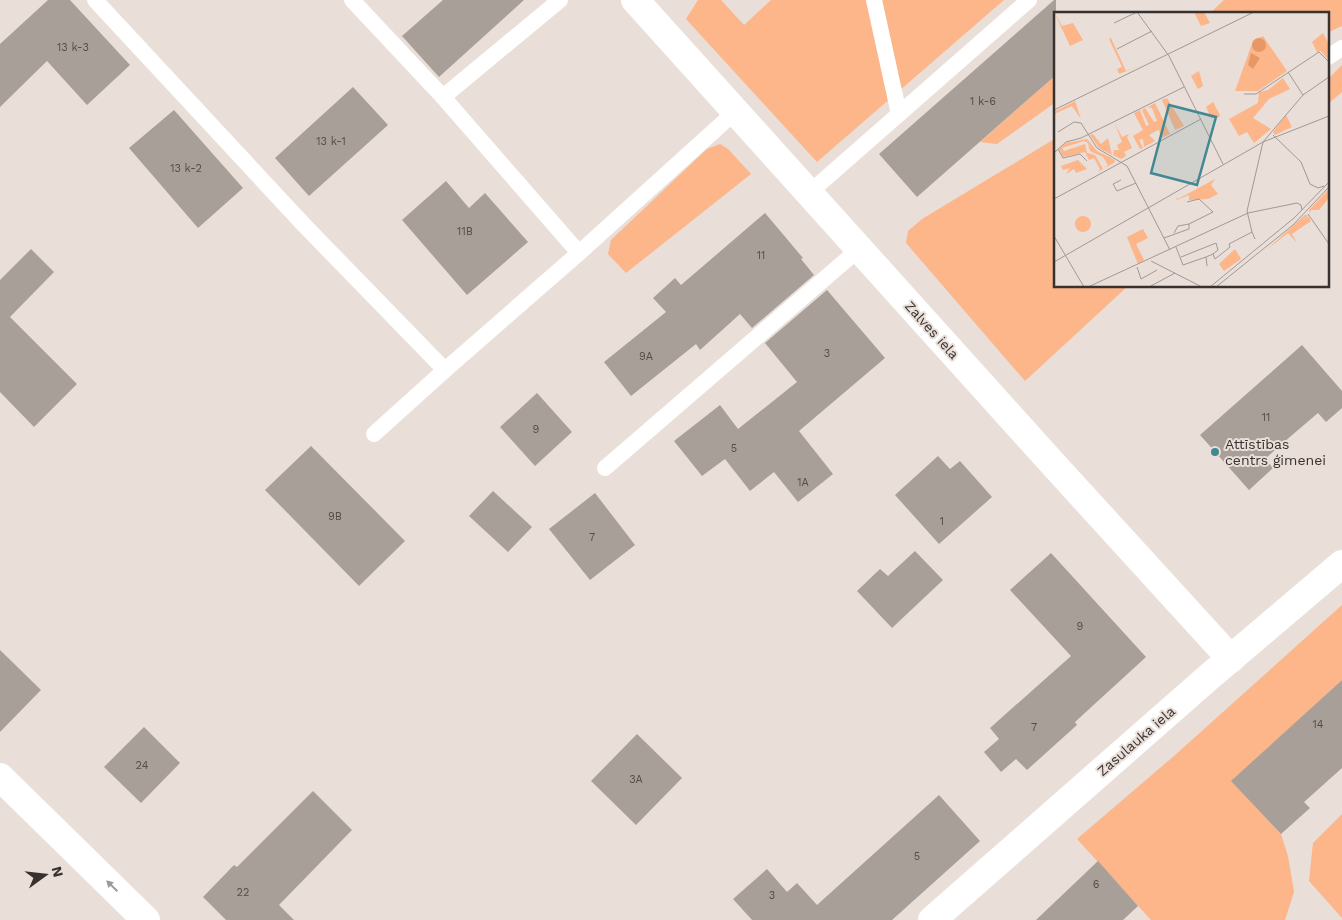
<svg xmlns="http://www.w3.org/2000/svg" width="1342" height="920" font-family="'Work Sans',sans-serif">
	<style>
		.green { fill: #fdb58a }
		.building { fill: #a99f99 }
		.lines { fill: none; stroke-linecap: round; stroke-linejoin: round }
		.lane { stroke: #fff; stroke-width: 16 }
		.street { stroke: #fff; stroke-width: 28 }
		.secondary { stroke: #fff; stroke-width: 28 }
		.oneway { fill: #9b9898 }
		.poi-dot { fill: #428893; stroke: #e9ded8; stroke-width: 2 }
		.labels { text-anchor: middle; stroke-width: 4; stroke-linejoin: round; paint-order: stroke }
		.number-label { font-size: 11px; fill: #544d4a }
		.street-label { font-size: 14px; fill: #373230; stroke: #e9ded8 }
		.poi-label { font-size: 14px; fill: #373230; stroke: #e9ded8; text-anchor: start }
		.inset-road { fill: none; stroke: #a29995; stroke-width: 1 }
		.view { fill: #428893; fill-opacity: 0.15; stroke: #428893; stroke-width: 2.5 }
		.inset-edge { fill: none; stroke: #373230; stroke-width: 2.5 }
	</style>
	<rect width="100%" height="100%" fill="#e9ded8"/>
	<g class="green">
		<polygon points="698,0 721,0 744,25 771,0 1004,0 817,162 686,19"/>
		<polygon points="1224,0 1342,0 1342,26 1331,31 1328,33 1328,14 1209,14"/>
		<polygon points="1342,65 1342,92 1328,104 1328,79"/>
		<polygon points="1056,75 1056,102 997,144 980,142"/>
		<polygon points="1056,138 1056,286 1128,286 1025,381 906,243 908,231 922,219"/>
		<polygon points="720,144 728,149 751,174 626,273 608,254 611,240 707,149"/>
		<polygon points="1342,605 1342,680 1232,781 1281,834 1288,856 1294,892 1285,920 1151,920 1077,839 1174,756"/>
		<polygon points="1342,814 1342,918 1309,881 1313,843"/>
	</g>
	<g class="building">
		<polygon points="48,0 70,0 130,65 87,105 47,61 0,107 0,44"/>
		<polygon points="443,0 524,0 439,77 402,36"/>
		<polygon points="1054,0 1056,0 1056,75 917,197 879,154"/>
		<polygon points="353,87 388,125 309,196 275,158"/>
		<polygon points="174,110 243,188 198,228 129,148"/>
		<polygon points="446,181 469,208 485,193 528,242 467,295 402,220"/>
		<polygon points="765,213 803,258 801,259 814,275 752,328 740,314 700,350 696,344 631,396 604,362 666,312 653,298 675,278 681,285"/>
		<polygon points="31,249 54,272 10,317 77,384 34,427 0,392 0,280"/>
		<polygon points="827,290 885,358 799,431 833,474 798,502 774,472 750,491 725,459 702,476 674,441 720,405 738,429 797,382 765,343"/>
		<polygon points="1302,345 1342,391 1342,408 1326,422 1318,413 1291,436 1265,459 1273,468 1249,490 1200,435"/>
		<polygon points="537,393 572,432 535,466 500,427"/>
		<polygon points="311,446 405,541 359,586 265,490"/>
		<polygon points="938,456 950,469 960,461 992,497 939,544 895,495"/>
		<polygon points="493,491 532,527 508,552 469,516"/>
		<polygon points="595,493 635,545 590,580 549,529"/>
		<polygon points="915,551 943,580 892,628 857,591 880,569 888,576"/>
		<polygon points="1051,553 1146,657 1075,722 1077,725 1027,770 1016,759 1001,772 984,752 999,739 990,728 1071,656 1010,590"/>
		<polygon points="0,650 41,690 0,732"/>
		<polygon points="1342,680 1342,768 1304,802 1310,808 1281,834 1231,781"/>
		<polygon points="144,727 180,763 141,803 104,767"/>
		<polygon points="637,734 682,778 636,825 591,781"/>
		<polygon points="313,791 352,830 279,905 294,920 226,920 203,897 234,865 237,867"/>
		<polygon points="939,795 980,841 892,920 752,920 733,899 767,869 787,892 797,883 817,905"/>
		<polygon points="1098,861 1138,906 1123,920 1036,920"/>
	</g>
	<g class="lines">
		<g class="lane">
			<polyline points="95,0 304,225 445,370 579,253 443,97 560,0"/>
			<polyline points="352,0 443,97"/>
			<polyline points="874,0 899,114"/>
			<polyline points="1328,57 1342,48"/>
			<polyline points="809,193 1029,0"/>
			<polyline points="579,253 736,111"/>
			<polyline points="374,434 445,370"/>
			<polyline points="605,468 859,249"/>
		</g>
		<g class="street">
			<polyline points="635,0 1054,465 1231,659"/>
			<polyline points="932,920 1210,676 1342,564"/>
		</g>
		<polyline class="secondary" points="0,777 146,920"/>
	</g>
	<defs><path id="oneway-solid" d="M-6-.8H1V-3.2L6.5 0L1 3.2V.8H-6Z" transform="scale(1.25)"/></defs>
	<use class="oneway" href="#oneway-solid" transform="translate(112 886) rotate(-136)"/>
	<circle class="poi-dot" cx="1215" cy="452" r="5"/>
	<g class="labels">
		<g class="number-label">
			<text x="73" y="51">13 k-3</text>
			<text x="983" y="105">1 k-6</text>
			<text x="331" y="145">13 k-1</text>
			<text x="186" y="172">13 k-2</text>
			<text x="465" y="235">11B</text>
			<text x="761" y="259">11</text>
			<text x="827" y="357">3</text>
			<text x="646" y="360">9A</text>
			<text x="1266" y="421">11</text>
			<text x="536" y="433">9</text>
			<text x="734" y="452">5</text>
			<text x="803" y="486">1A</text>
			<text x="335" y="520">9B</text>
			<text x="942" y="525">1</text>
			<text x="592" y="541">7</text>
			<text x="1080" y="630">9</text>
			<text x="1318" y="728">14</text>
			<text x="1034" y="731">7</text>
			<text x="142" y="769">24</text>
			<text x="636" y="783">3A</text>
			<text x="917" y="860">5</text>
			<text x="1096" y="888">6</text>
			<text x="243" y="896">22</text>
			<text x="772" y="899">3</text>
		</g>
		<g class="street-label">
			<text transform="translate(932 330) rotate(48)" y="5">Zalves iela</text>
			<text transform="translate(1136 741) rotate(-41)" y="5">Zasulauka iela</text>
		</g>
		<g class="poi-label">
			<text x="1225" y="449">Attīstības<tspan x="1225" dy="16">centrs ģimenei</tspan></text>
		</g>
	</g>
	<g transform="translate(1054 12)">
		<rect width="275" height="275" fill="#e9ded8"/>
		<path d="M 0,0 L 8,14 L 19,11 L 29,28 L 16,34 ZM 140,0 L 150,0 L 156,11 L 147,14 ZM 269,21 L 275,32 L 275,49 L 267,39 L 263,40 L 258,30 ZM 209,24 L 233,59 L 204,79 L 181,79 L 199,29 ZM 57,26 L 72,59 L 88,53 L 65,62 L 63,57 L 68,55 L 55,27 ZM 145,59 L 149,74 L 144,77 L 137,64 ZM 229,66 L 236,77 L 215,87 L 199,106 L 217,117 L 200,131 L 193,120 L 185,124 L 175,107 L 204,91 L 205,80 L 214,78 ZM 113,86 L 130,114 L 121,118 L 108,88 ZM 21,89 L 27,107 L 18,94 L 0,102 L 0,109 L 0,100 ZM 159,90 L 166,103 L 165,105 L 157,106 L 152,95 ZM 101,91 L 116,122 L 107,126 L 105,118 L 102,119 L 95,123 L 101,129 L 90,135 L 89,127 L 85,128 L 89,136 L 86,137 L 79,124 L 89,118 L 80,101 L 86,98 L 92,114 L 95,113 L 88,98 L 91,96 L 100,110 L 103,109 L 98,96 L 94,95 ZM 232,103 L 238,115 L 221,123 L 219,120 ZM 61,112 L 68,125 L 75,122 L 73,125 L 78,136 L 70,140 L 72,144 L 67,147 L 59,143 L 60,138 L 65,138 L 63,133 L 68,130 ZM 39,122 L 47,132 L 54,126 L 58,143 L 45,136 L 36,123 ZM 33,127 L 43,139 L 61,148 L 60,151 L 50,156 L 54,153 L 49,145 L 36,139 L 34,131 L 30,129 L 8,136 L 10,139 L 31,132 L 33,141 L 41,143 L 49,157 L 44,160 L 46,157 L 40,146 L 35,148 L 31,140 L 9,145 L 5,137 L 12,131 ZM 24,148 L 33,157 L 22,161 L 20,157 L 12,162 L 16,156 L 9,158 L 7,154 ZM 161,167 L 157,173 L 164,182 L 154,187 L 135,188 L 135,183 L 123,188 L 122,185 L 124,187 ZM 275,177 L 275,186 L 265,198 L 257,198 L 256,201 L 255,198 ZM 251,203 L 254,203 L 248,209 L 254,204 L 257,209 L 238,222 L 243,231 L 234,221 L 211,239 ZM21 212a8 8 0 1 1 16 0a8 8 0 1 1-16 0ZM 89,217 L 94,226 L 82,232 L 90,248 L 84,252 L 73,225 ZM 181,237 L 187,247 L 170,259 L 165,252 Z" fill="#fdb58a"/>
		<path d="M198 33a7 7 0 1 1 14 0a7 7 0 1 1-14 0ZM 197,41 L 206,46 L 199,57 L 194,53 Z" fill="#e79867"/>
		<path class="inset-road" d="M 83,0 L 115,44 L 169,152M 60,11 L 83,0M 63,37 L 98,19M 234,60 L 249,83M 190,82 L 202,82 L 265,40 L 275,50M 0,98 L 200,0M 4,120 L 20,110 L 27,111 L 43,136 L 73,154 L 116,238M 219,123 L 247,150 L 256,172 L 264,176 L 270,174M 4,137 L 9,146 L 26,142 L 33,149M 0,141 L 12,130 L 27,126 L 130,75M 67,168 L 59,172 L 63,179 L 82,171M 0,187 L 147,107M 133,190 L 145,187 L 159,200M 254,202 L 275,232M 198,220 L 193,199 L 209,130 L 249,83 L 275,65M 120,221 L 124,214 L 135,212M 0,224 L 30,275M 110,226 L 135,217 L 135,212 L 159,200M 122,235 L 129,253 L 152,245 L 153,254M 127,245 L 162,231 L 164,238 L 159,242M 152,245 L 159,242 L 161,247 L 176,235 L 175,232 L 198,220 L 201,227M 97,249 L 148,275M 0,250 L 209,130 L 275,104M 83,255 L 87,267 L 103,258M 34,275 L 194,201 L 243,191 L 247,193 L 248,198M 95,275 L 121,261M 156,275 L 240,206 L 275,170M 162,275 L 239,213 L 275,175"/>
		<path class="view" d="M 115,93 L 162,105 L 143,173 L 97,161 Z"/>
		<rect width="275" height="275" class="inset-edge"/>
	</g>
	<g transform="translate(45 875) rotate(75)" stroke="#e9ded8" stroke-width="4" paint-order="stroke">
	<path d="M0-4L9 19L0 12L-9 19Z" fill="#373230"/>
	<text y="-8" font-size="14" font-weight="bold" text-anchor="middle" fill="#373230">N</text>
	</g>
</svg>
